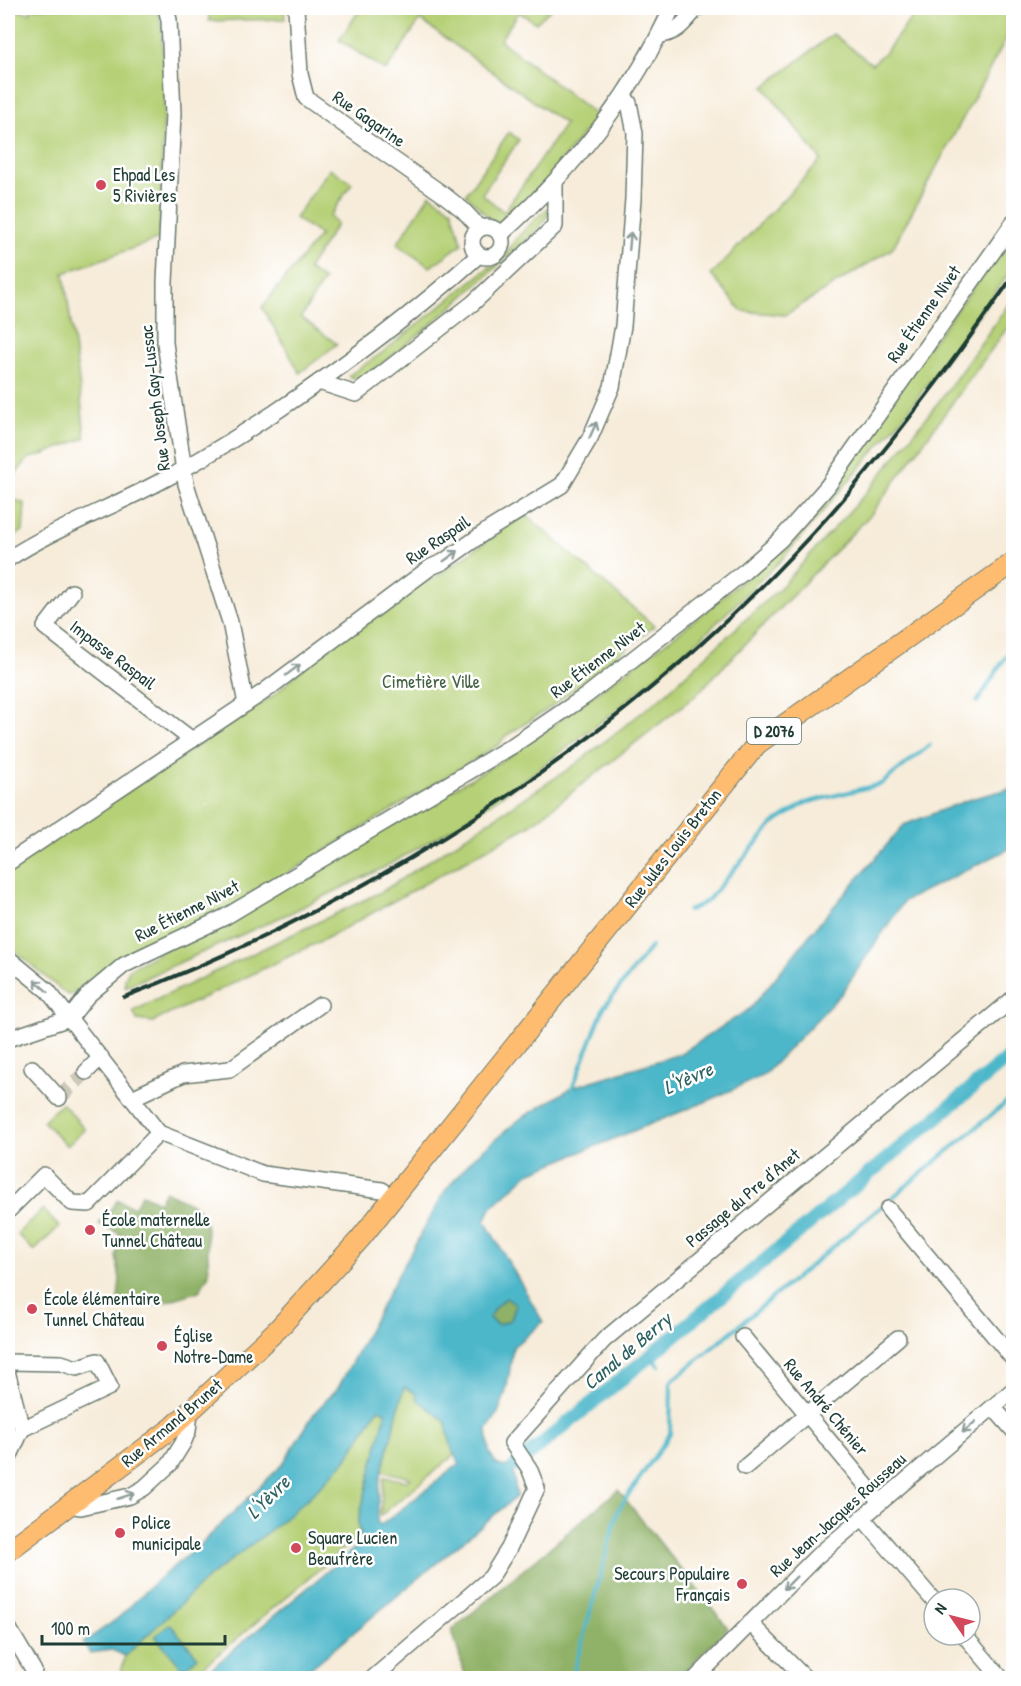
<svg xmlns="http://www.w3.org/2000/svg" width="1021" height="1686" font-family="'Patrick Hand',sans-serif">
	<style>
		.green { fill: #b5d076; stroke: #6a8655; stroke-width: 1.5 }
		.forest { fill: #90b267; stroke: #58784e; stroke-width: 1.5 }
		.water { fill: #4db7ca; stroke: #367a7f; stroke-width: 1.5; fill-rule: evenodd }
		.lines { fill: none; stroke-linecap: round; stroke-linejoin: round }
		.stream { stroke: #4db7ca; stroke-width: 4 }
		.canal { stroke: #4db7ca; stroke-width: 14 }
		.minor-tunnel { stroke: #ccc9b9; stroke-width: 15; stroke-dasharray: 15 8; stroke-linecap: butt }
		.minor-casing { stroke: #6b7a6e; stroke-width: 18 }
		.major-casing { stroke: #6b7a6e; stroke-width: 22 }
		.minor { stroke: #fff; stroke-width: 15 }
		.major { stroke: #febc70; stroke-width: 20 }
		.rail { stroke: #1f3d34; stroke-width: 4 }
		.oneway { stroke: #8f9e9a }
		.poi-dot { fill: #d1495b; stroke: #fff; stroke-width: 2 }
		.labels { text-anchor: middle; stroke-width: 5; stroke-linejoin: round; paint-order: stroke }
		.shield { fill: #fff; stroke: #627771; stroke-width: 1.5 }
		.shield-label { font-size: 16px; font-weight: bold; fill: #1f3d34 }
		.street-label { font-size: 18px; fill: #1f3d34; stroke: #fff }
		.poi-label { font-size: 18px; fill: #1f3d34; stroke: #fff; text-anchor: start }
		.park-label { font-size: 18px; fill: #446244; stroke: #fff }
		.water-label { font-size: 20px; font-style: italic; fill: #2d6261; stroke: #fff }
	</style>
	<rect width="100%" height="100%" fill="#fff"/>
	<filter id="ink" filterUnits="userSpaceOnUse"><feTurbulence type="fractalNoise" baseFrequency=".0167" numOctaves="2"/><feDisplacementMap in="SourceGraphic" scale="12" xChannelSelector="R" yChannelSelector="G"/><feConvolveMatrix kernelMatrix="1 2 1 2 8 2 1 2 1" color-interpolation-filters="sRGB"/></filter>
	<filter id="wash" filterUnits="userSpaceOnUse"><feTurbulence type="fractalNoise" baseFrequency=".008" numOctaves="4" result="noise"/><feDisplacementMap in="SourceGraphic" scale="24" xChannelSelector="R" yChannelSelector="G"/><feGaussianBlur stdDeviation="1.35" result="paint"/><feColorMatrix in="noise" values="0 0 0 0 0 0 0 0 0 0 0 0 0 0 0 0 0 1.4 0 .05"/><feComposite in="paint" operator="in"/></filter>
	<g filter="url(#wash)">
		<rect width="100%" height="100%" fill="#f7ecda"/>
		<g class="green">
			<polygon points="32,8 138,8 158,11 161,24 165,85 159,239 64,273 79,381 85,438 39,456 29,458 8,483 8,9 30,13"/>
			<polygon points="209,8 284,8 285,19 209,21"/>
			<polygon points="361,8 552,8 536,23 519,12 500,40 597,116 547,180 501,224 490,219 466,194 509,132 519,140 482,194 504,212 565,124 420,20 386,71 339,40"/>
			<polygon points="919,8 1013,8 1013,26 892,249 785,315 742,311 711,275 821,160 764,87 833,34 872,64 887,50"/>
			<polygon points="330,168 352,183 330,216 337,224 308,269 324,280 301,317 337,344 300,373 262,307 320,235 295,218"/>
			<polygon points="430,194 452,210 462,244 430,267 397,244"/>
			<path d="M 548,208 L 548,215 L 541,226 C 483,280 425,333 360,380 L 348,376 L 383,352 L 488,268 C 502,262 506,254 514,242 C 523,229 537,218 548,208 Z"/>
			<polygon points="1013,235 1013,268 904,416 782,559 698,641 614,712 527,778 453,828 383,868 290,913 125,987 125,979 129,969 359,844 511,755 681,631 767,560"/>
			<polygon points="1013,298 1013,320 872,513 695,696 530,825 329,937 153,1022 137,1020 133,1011 383,891 572,767 663,696 783,585 873,485 944,395"/>
			<polygon points="8,497 25,504 23,531 8,540"/>
			<polygon points="525,514 654,626 550,708 504,737 500,744 223,913 124,959 71,995 66,994 8,945 8,870 273,696 311,661 427,574 433,579"/>
			<polygon points="62,1103 85,1129 67,1146 43,1121"/>
			<polygon points="43,1209 59,1227 34,1251 17,1234"/>
			<polygon points="404,1387 415,1393 417,1399 445,1421 454,1455 380,1516 384,1477 407,1481 411,1478 382,1471"/>
			<polygon points="378,1408 386,1412 358,1522 360,1535 190,1678 120,1678 125,1656 209,1577 282,1521 346,1460"/>
		</g>
		<g class="forest">
			<polygon points="165,1191 196,1206 206,1223 209,1274 199,1291 155,1305 118,1299 120,1279 116,1256 120,1234 99,1224 118,1200 134,1208 142,1194 159,1202"/>
			<polygon points="506,1298 516,1305 511,1320 498,1325 489,1318 495,1307"/>
			<polygon points="618,1490 728,1628 677,1678 466,1678 452,1630"/>
		</g>
		<g class="water">
			<path d="M 1013,788 L 1013,847 L 904,901 L 841,994 L 764,1075 L 710,1100 L 529,1173 L 491,1208 L 485,1221 L 543,1322 L 513,1347 C 509,1375 507,1407 487,1429 L 489,1451 L 496,1464 L 505,1467 L 516,1461 L 520,1465 L 513,1473 L 517,1496 L 299,1678 L 200,1678 L 362,1542 L 358,1522 L 386,1412 L 378,1409 L 346,1460 L 316,1491 L 282,1521 L 209,1577 L 125,1656 L 112,1650 L 90,1653 L 83,1643 L 118,1618 L 156,1581 L 201,1544 L 282,1465 L 315,1412 L 338,1388 L 392,1286 L 445,1191 L 474,1157 L 520,1119 L 573,1087 L 680,1054 L 751,1008 L 816,927 L 904,825 L 970,799 ZM 506,1298 L 516,1305 L 511,1320 L 497,1325 L 489,1318 L 495,1307 ZM 404,1387 L 415,1393 L 417,1399 L 445,1421 L 452,1450 L 459,1464 L 381,1525 L 377,1522 L 380,1480 Z"/>
			<polygon points="170,1624 198,1657 183,1669 155,1636"/>
		</g>
		<g class="lines">
			<g class="stream">
				<polyline points="977,702 1005,658 1014,651"/>
				<polyline points="688,911 707,901 773,824 805,803 881,784 930,745"/>
				<polyline points="572,1089 604,1007 651,947"/>
				<polyline points="650,1356 659,1366"/>
				<polyline points="570,1678 573,1675 618,1510 670,1434 671,1382 1014,1096"/>
			</g>
			<polyline class="canal" points="516,1465 650,1356 1014,1053"/>
		</g>
	</g>
	<g filter="url(#ink)">
		<g class="lines">
			<polyline class="minor-tunnel" points="59,1098 86,1072"/>
			<g class="minor-casing">
				<g id="minor">
					<polyline points="166,8 169,20 173,114 165,282 165,343 186,484 230,622 246,704"/>
					<polyline points="296,8 300,74 306,98 444,195 463,210 480,228"/>
					<path d="M 659,35 C 677,35 686,20 697,8"/>
					<circle cx="487" cy="242" r="15"/>
					<path d="M 500,235 C 572,171 632,95 672,8"/>
					<polyline points="319,382 356,394 473,303 555,226 555,182"/>
					<path d="M 8,559 C 57,527 114,507 165,479 C 203,459 239,436 274,413 C 346,365 414,313 479,255"/>
					<polyline points="72,592 45,627 192,740"/>
					<polyline points="8,863 262,693 431,567 443,562 488,530 562,485 590,438 612,387 623,326 633,199 635,133 629,103 624,96"/>
					<polyline points="8,958 48,991 159,1133 263,1174 382,1190 394,1198"/>
					<polyline points="8,1039 70,1018 88,995 124,965 225,917 512,746 587,695 745,571 780,540 827,487 1014,222"/>
					<polyline points="32,1068 59,1098"/>
					<polyline points="86,1072 101,1057"/>
					<polyline points="132,1098 183,1074 230,1069 320,1005"/>
					<polyline points="888,1209 1014,1360"/>
					<polyline points="8,1211 44,1175 72,1203 89,1204 159,1133"/>
					<polyline points="743,1337 880,1502"/>
					<polyline points="8,1362 61,1363 77,1368 97,1361 110,1387 22,1429"/>
					<polyline points="8,1375 22,1429 8,1460"/>
					<polyline points="993,1407 1014,1431"/>
					<polyline points="745,1467 898,1338"/>
					<polyline points="69,1505 81,1507 130,1496 144,1488 170,1464 183,1443 188,1431 190,1412"/>
					<polyline points="862,1517 934,1601"/>
					<polyline points="750,1623 805,1678"/>
					<polyline points="8,1627 34,1671"/>
					<polyline points="964,1635 1001,1678"/>
					<polyline points="373,1678 491,1577 509,1548 537,1488 529,1468 512,1443 604,1340 1014,998"/>
					<polyline points="696,1678 816,1557 1014,1389"/>
				</g>
			</g>
			<g class="major-casing">
				<polyline id="major" points="8,1551 173,1427 278,1329 360,1239 757,744 1014,562"/>
			</g>
			<use href="#minor" class="minor"/>
			<use href="#major" class="major"/>
			<path class="rail" d="M 124,997 C 394,892 639,729 832,512 C 898,437 956,357 1014,275"/>
		</g>
		<defs><path id="oneway-shaft" d="M-6 0H5M1.5-3L5.5 0L1.5 3" fill="none" stroke-width="1.6" stroke-linecap="round" stroke-linejoin="round" transform="scale(1.5)"/></defs>
		<g class="oneway">
			<use href="#oneway-shaft" transform="translate(630 241) rotate(-85)"/>
			<use href="#oneway-shaft" transform="translate(593 430) rotate(-66)"/>
			<use href="#oneway-shaft" transform="translate(451 556) rotate(-35)"/>
			<use href="#oneway-shaft" transform="translate(293 670) rotate(-37)"/>
			<use href="#oneway-shaft" transform="translate(41 986) rotate(-139)"/>
			<use href="#oneway-shaft" transform="translate(969 1427) rotate(140)"/>
			<use href="#oneway-shaft" transform="translate(126 1496) rotate(-18)"/>
			<use href="#oneway-shaft" transform="translate(790 1583) rotate(135)"/>
		</g>
	</g>
	<g class="poi-dot">
		<circle cx="101" cy="185" r="6"/>
		<circle cx="90" cy="1230" r="6"/>
		<circle cx="32" cy="1309" r="6"/>
		<circle cx="162" cy="1346" r="6"/>
		<circle cx="120" cy="1533" r="6"/>
		<circle cx="296" cy="1548" r="6"/>
		<circle cx="742" cy="1584" r="6"/>
	</g>
	<g class="labels">
		<rect class="shield" x="747" y="718" width="54" height="26" rx="4.5"/>
		<g class="shield-label">
			<text x="774" y="737">D 2076</text>
		</g>
		<g class="street-label">
			<text transform="translate(369 119) rotate(35)" y="6">Rue Gagarine</text>
			<text transform="translate(924 314) rotate(-55)" y="6">Rue Étienne Nivet</text>
			<text transform="translate(155 398) rotate(-97)" y="6">Rue Joseph Gay-Lussac</text>
			<text transform="translate(438 540) rotate(-34)" y="6">Rue Raspail</text>
			<text transform="translate(113 655) rotate(37)" y="6">Impasse Raspail</text>
			<text transform="translate(598 660) rotate(-37)" y="6">Rue Étienne Nivet</text>
			<text transform="translate(673 848) rotate(-52)" y="6">Rue Jules Louis Breton</text>
			<text transform="translate(187 911) rotate(-27)" y="6">Rue Étienne Nivet</text>
			<text transform="translate(743 1198) rotate(-40)" y="6">Passage du Pre d’Anet</text>
			<text transform="translate(826 1407) rotate(50)" y="6">Rue André Chénier</text>
			<text transform="translate(172 1423) rotate(-40)" y="6">Rue Armand Brunet</text>
			<text transform="translate(838 1515) rotate(-42)" y="6">Rue Jean-Jacques Rousseau</text>
		</g>
		<g class="poi-label">
			<text x="113" y="181">Ehpad Les<tspan x="113" dy="21">5 Rivières</tspan></text>
			<text x="102" y="1226">École maternelle<tspan x="102" dy="21">Tunnel Château</tspan></text>
			<text x="44" y="1305">École élémentaire<tspan x="44" dy="21">Tunnel Château</tspan></text>
			<text x="174" y="1342">Église<tspan x="174" dy="21">Notre-Dame</tspan></text>
			<text x="132" y="1529">Police<tspan x="132" dy="21">municipale</tspan></text>
			<text x="308" y="1544">Square Lucien<tspan x="308" dy="21">Beaufrère</tspan></text>
			<text x="730" y="1580" text-anchor="end">Secours Populaire<tspan x="730" dy="21">Français</tspan></text>
		</g>
		<g class="park-label">
			<text x="431" y="688">Cimetière Ville</text>
		</g>
		<g class="water-label">
			<text transform="translate(688 1078) rotate(-24)" y="7">L'Yèvre</text>
			<text transform="translate(627 1351) rotate(-40)" y="7">Canal de Berry</text>
			<text transform="translate(268 1497) rotate(-45)" y="7">L'Yèvre</text>
		</g>
	</g>
	<rect width="1021" height="1686" fill="none" stroke="#fff" stroke-width="30"/>
	<g transform="translate(952 1617) rotate(305)"><circle r="28" fill="#ffffff" stroke="#a5b1ae" stroke-width="1.5"/>
	<path d="M0-4.5L10 22L0 15L-10 22Z" fill="#d1495b"/>
	<text y="-9" font-size="16" font-weight="bold" text-anchor="middle" fill="#1f3d34">N</text>
	</g>
	<path d="M42 1635v9h183v-9" fill="none" stroke="#1f3d34" stroke-width="3"/>
	<text x="51" y="1635" font-size="18" fill="#1f3d34" stroke="#ffffff" stroke-width="4.5" paint-order="stroke">100 m</text>
</svg>
